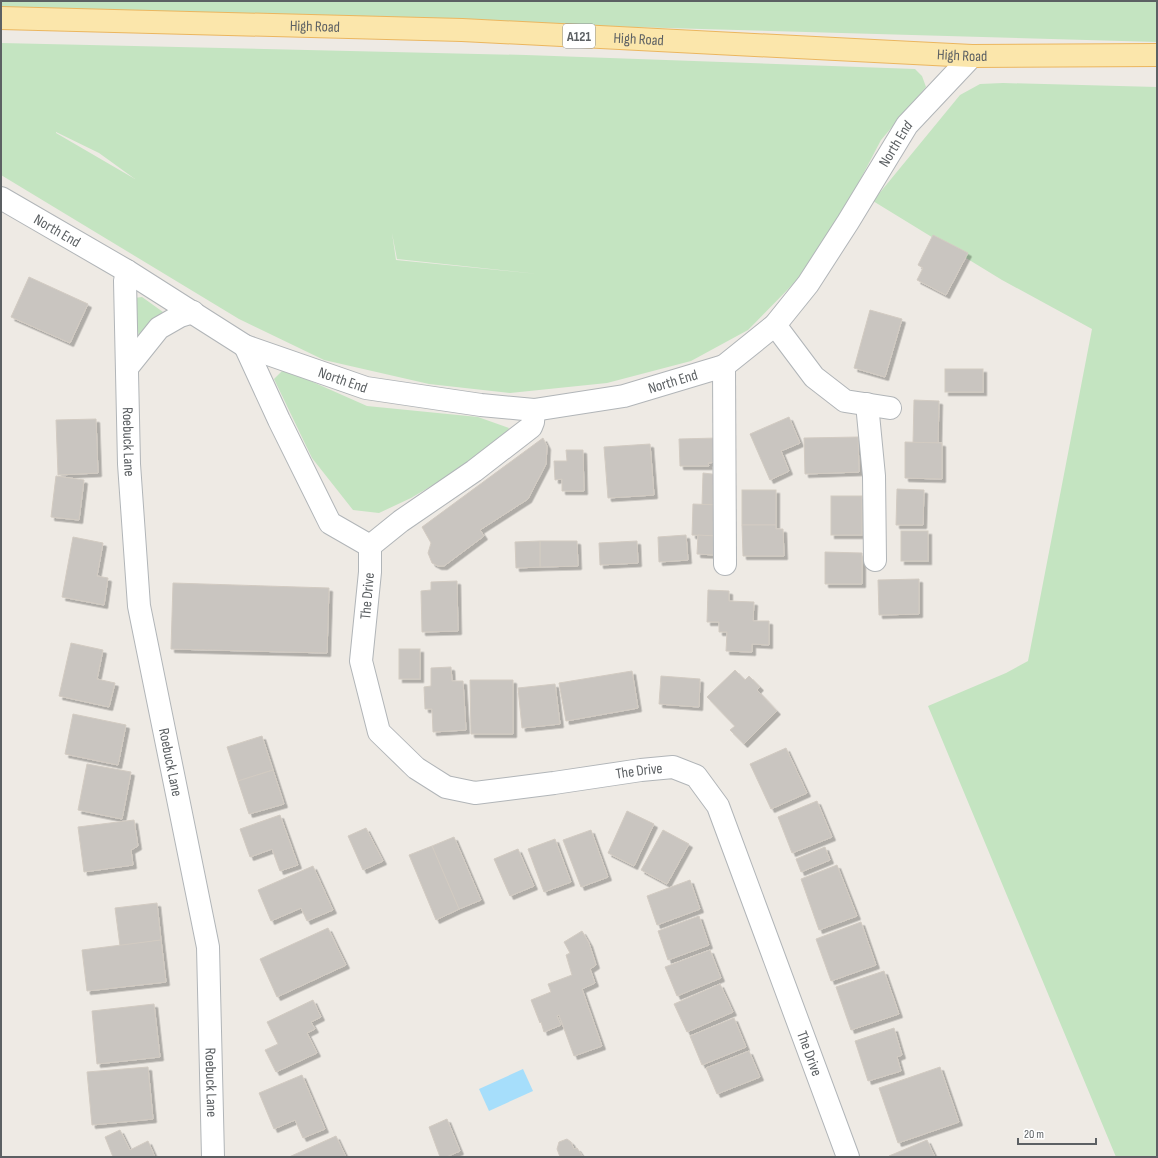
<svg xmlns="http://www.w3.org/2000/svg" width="1158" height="1158" font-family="'Sofia Sans Condensed',sans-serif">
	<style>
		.green { fill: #c4e4c1; fill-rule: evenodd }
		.water { fill: #a6defb }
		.building { fill: #c9c5c0; stroke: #d2cbc2; filter: url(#shadow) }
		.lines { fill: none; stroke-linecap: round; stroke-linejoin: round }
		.minor-casing { stroke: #b1b5b8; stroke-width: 24 }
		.major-casing { stroke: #ebb65f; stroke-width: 24 }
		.minor { stroke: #fff; stroke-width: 22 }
		.major { stroke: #fbe6ab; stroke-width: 22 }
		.labels { text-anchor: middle; stroke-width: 3; stroke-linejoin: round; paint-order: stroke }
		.shield { fill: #fff; stroke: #8d9092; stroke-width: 1 }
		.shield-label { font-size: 14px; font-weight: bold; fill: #5c6063 }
		.street-label { font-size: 15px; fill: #5c6063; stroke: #fff }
	</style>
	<defs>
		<filter id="shadow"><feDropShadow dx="3.5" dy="3.5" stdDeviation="0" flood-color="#0004"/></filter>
	</defs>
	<rect width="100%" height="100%" fill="#eeeae4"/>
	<g class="green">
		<polygon points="1,1 1157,1 1157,42 1,9"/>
		<path d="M 1,43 L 526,55 L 915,69 L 922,76 L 926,87 L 881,140 L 848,203 L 796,281 L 748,330 L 691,361 L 607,383 L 510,393 L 429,384 L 324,360 L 239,319 L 1,175 ZM 56,132 L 99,153 L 135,179 L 56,133 ZM 392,233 L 397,259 L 538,274 L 396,260 Z"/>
		<polygon points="1003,83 1157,87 1157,1157 1116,1157 928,706 1006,673 1028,661 1092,329 1002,280 873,201 960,95 980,84"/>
		<polygon points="142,297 163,312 139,339 134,298"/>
		<polygon points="282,371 306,379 367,406 478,417 509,428 499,446 411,498 379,513 353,510 312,458 274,379"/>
	</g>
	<polygon class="water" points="523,1069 533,1091 489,1111 479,1089"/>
	<g class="building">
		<polygon points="933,235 968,253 946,295 917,280 923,268 918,265"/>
		<polygon points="29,277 88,304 70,343 11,317"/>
		<polygon points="870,310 902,319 885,377 854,368"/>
		<rect x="945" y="369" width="38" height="23"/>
		<polygon points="914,400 939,401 938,443 913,443"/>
		<polygon points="789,417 800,443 781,451 789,471 770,480 750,434"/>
		<polygon points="96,419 98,473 58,475 56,420"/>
		<polygon points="858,437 859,472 805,474 804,438"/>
		<polygon points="543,438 547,446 546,464 528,499 480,530 484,536 444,566 438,566 432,563 428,553 431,543 422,527"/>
		<polygon points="716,438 716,462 708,463 709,466 680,466 679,439"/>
		<polygon points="905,442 942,443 942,479 905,478"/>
		<polygon points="650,444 654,495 608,498 604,447"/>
		<polygon points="566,450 583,450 584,491 562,491 562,479 555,480 554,461 567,461"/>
		<polygon points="703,473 721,475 719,505 702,505"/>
		<polygon points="56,476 84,480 79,520 51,517"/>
		<polygon points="897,489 924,490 923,525 896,525"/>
		<rect x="742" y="490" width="34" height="35"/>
		<rect x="831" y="496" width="31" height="39"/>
		<polygon points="693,504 719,505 717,536 692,535"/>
		<polygon points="742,525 776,525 776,529 783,529 784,556 743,556"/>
		<rect x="901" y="531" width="27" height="30"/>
		<polygon points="686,535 688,560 659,562 658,537"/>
		<polygon points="698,535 717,536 716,555 697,554"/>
		<polygon points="73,537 103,543 97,576 108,578 104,605 62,597"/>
		<polygon points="540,541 577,541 578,566 540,567"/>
		<polygon points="540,541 540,567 516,568 515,542"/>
		<polygon points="637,541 638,563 600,565 599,543"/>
		<polygon points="825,552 862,553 862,584 825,584"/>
		<polygon points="919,579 919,614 879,615 878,580"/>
		<polygon points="457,581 458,631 422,632 421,591 431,590 431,582"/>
		<polygon points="173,583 329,588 327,653 171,649"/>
		<polygon points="708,590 729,591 729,601 754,602 753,621 769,621 769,645 752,644 752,652 726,651 727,632 719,632 719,622 707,622"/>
		<polygon points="71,643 103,650 97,679 115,683 109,707 59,696"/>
		<rect x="399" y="649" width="21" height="30"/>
		<polygon points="451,667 452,681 463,681 466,730 433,732 432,709 425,709 424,687 431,686 431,668"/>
		<polygon points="735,670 745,680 749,676 760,687 757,690 777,711 744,744 730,730 735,726 707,697"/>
		<polygon points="632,671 638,708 566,721 559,683"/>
		<polygon points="661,676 700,679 699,707 659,704"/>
		<polygon points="470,680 513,680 513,734 471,734"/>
		<polygon points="555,684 560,724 522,728 518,688"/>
		<polygon points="73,714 126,725 118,765 65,754"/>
		<polygon points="262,736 273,770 238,781 227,747"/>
		<polygon points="786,748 807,793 771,809 750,764"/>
		<polygon points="87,764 131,772 122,819 78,810"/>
		<polygon points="273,770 284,804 249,814 238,781"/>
		<polygon points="817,801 832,837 792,853 778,817"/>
		<polygon points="627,811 654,824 634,866 608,853"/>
		<polygon points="280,815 298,865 280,871 272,849 250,857 240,829"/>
		<polygon points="134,820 138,846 131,850 133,865 84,872 78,827"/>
		<polygon points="366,828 383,861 363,870 348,836"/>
		<polygon points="591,830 608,877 581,887 563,840"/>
		<polygon points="663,830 689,844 667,884 641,870"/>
		<polygon points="454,837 481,900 459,909 432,846"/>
		<polygon points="555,839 571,882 544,892 528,849"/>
		<polygon points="432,846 459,909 436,920 409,855"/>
		<polygon points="825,847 830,860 801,872 796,859"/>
		<polygon points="518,849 534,886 510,896 494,859"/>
		<polygon points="837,865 857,916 819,930 801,879"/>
		<polygon points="313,866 333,910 307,921 301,908 271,921 258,890"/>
		<polygon points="690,880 700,909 657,925 647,896"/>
		<polygon points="157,903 161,940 120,946 115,908"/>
		<polygon points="699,916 709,945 668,960 658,931"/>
		<polygon points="861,922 876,965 831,981 816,939"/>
		<polygon points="328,928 346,965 277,997 260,959"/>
		<polygon points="582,931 589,943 596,965 590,969 595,983 582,989 602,1046 574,1056 559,1015 557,1016 561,1025 544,1032 541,1022 540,1023 531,1000 551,992 548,984 572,975 566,955 570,953 564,942"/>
		<polygon points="161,940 166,982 87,991 82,950"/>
		<polygon points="710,950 721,978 677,996 665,967"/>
		<polygon points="884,971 899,1014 851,1030 836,987"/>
		<polygon points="720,984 733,1012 687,1032 674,1004"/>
		<polygon points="313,1000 321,1017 311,1022 315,1029 307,1033 317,1053 276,1072 265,1050 278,1044 267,1022"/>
		<polygon points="154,1004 160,1057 97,1064 92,1011"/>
		<polygon points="734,1018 746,1047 702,1065 690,1036"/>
		<polygon points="894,1028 902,1055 897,1057 901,1071 868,1081 855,1041"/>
		<polygon points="749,1051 760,1077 717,1094 706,1068"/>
		<polygon points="148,1067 153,1119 92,1125 87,1072"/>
		<polygon points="940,1067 959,1122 898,1143 879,1088"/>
		<polygon points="302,1075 325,1129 303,1138 295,1120 274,1129 259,1093"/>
		<polygon points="447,1119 460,1151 446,1157 440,1157 429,1127"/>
		<polygon points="120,1130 130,1150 148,1141 155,1157 113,1157 105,1137"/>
		<polygon points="336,1136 346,1157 289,1157"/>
		<polygon points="567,1139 571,1142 574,1149 577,1148 583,1157 560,1157 557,1149 559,1142"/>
		<polygon points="927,1140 935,1157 889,1157 889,1156"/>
	</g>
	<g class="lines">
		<g class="minor-casing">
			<g id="minor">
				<path id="s1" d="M 1,198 L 127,271 L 245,346 L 366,388 L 481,405 L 534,410 L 624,396 L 724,366 L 775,325 L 808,284 L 848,222 L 907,125 L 972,56"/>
				<path id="s2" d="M 127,271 L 125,281 L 129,464 L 139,606 L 208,947 L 213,1157"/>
				<polyline points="775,325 814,377 845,401 890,408"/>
				<polyline points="245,346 279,420 330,523 370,546"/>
				<polyline points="724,366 725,564"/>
				<polyline points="127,368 159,328 180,316 193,312"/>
				<polyline points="867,404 874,476 875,560"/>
				<path id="s3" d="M 370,546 L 370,572 L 361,661 L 379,732 L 416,768 L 446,787 L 475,793 L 554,783 L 641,770 L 673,767 L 696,776 L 718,806 L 848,1157"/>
				<polyline points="370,546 401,521 474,471 531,427 533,422 534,410"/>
			</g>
		</g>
		<g class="major-casing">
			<g id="major">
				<path id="s4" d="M 1,18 L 462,30 L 972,56 L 1157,55"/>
			</g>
		</g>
		<use href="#minor" class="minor"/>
		<use href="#major" class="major"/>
	</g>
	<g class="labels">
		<rect class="shield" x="563" y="24" width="32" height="24" rx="3"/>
		<g class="shield-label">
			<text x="579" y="41">A121</text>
		</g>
		<g class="street-label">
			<text dy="5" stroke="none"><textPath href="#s4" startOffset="314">High Road</textPath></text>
			<text dy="5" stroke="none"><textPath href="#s4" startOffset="638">High Road</textPath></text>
			<text dy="5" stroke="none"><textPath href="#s4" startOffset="962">High Road</textPath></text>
			<text dy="5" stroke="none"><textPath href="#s1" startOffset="1062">North End</textPath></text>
			<text dy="5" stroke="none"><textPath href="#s1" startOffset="65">North End</textPath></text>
			<text dy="5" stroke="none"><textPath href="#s1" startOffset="389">North End</textPath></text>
			<text dy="5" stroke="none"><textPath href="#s1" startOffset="725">North End</textPath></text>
			<text dy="5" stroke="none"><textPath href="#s2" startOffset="171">Roebuck Lane</textPath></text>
			<text transform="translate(367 596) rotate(-85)" y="5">The Drive</text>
			<text dy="5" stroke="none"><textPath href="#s2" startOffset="495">Roebuck Lane</textPath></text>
			<text dy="5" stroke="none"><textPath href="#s3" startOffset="471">The Drive</textPath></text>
			<text dy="5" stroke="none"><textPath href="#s3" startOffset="831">The Drive</textPath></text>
			<text dy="5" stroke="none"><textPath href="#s2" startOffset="819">Roebuck Lane</textPath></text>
		</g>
	</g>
	<rect width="1158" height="1158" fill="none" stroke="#5c6063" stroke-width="4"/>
	<path d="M1018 1138v6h78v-6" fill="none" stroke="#5c6063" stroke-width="2"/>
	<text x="1024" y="1138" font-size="12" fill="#5c6063" stroke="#ffffff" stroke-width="3" paint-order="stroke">20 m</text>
</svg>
